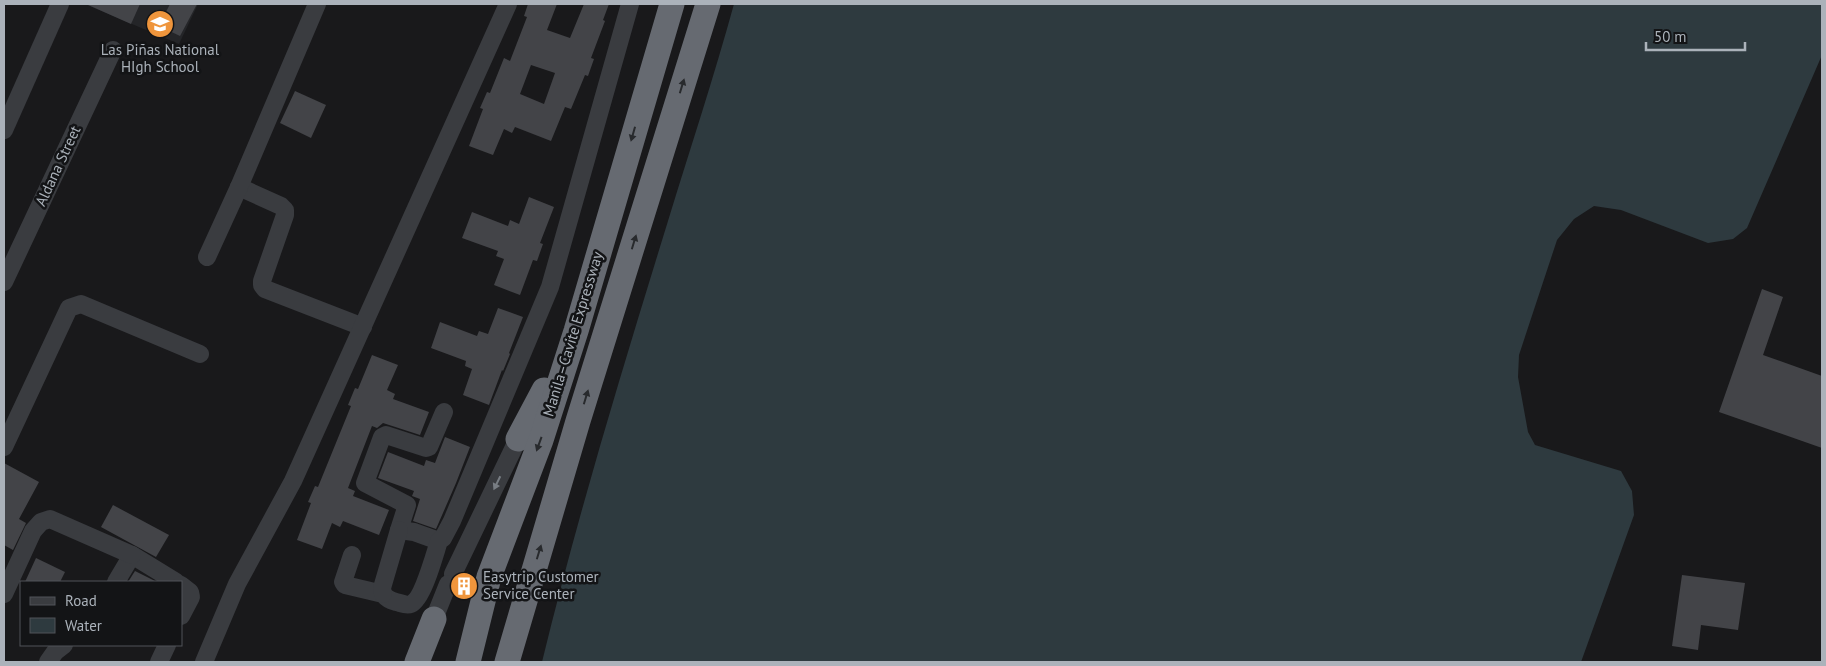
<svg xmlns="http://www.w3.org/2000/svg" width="1826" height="666" font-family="'PT Sans',sans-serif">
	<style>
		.built { fill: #242528 }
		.water { fill: #2e3a3f }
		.building { fill: #434448; fill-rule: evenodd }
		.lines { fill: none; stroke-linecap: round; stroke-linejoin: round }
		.minor { stroke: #3a3c40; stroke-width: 18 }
		.highway { stroke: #666a71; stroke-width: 25 }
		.oneway { fill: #282a2d }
		.oneway2 { fill: #787d83 }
		.labels { text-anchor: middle; stroke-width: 5; stroke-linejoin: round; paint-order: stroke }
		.poi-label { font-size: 15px; fill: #abb2ba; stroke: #131416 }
		.street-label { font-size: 15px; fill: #abb2ba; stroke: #131416 }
	</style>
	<rect width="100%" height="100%" fill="#19191b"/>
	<polygon class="built" points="85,4 198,4 179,44"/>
	<path class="water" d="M 734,4 L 1822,4 L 1822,55 L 1747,228 L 1733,239 L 1708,243 L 1621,210 L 1594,206 L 1574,219 L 1557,240 L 1519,355 L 1518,377 L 1528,432 L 1535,445 L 1621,471 L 1632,491 L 1634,515 L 1581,662 L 542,662 C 578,514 623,367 668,221 C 690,149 714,77 734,4 Z"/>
	<g class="building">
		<polygon points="86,4 140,4 131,24"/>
		<polygon points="170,4 197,4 180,36 159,26"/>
		<path d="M 528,4 L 557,4 L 547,30 L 570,38 L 584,4 L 609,4 L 603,20 L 605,21 L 591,58 L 594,59 L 588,76 L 585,75 L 571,109 L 565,107 L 551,141 L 515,127 L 512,133 L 504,129 L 493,155 L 469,146 L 483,109 L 480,108 L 487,92 L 490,93 L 504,58 L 510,61 L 527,17 L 524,16 ZM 531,65 L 555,73 L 544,104 L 520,94 Z"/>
		<polygon points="295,91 326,105 311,138 280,123"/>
		<polygon points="529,197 554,207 540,243 543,244 537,261 533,260 520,295 494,285 504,259 496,256 498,251 462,238 472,212 508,226 510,220 519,224"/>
		<polygon points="1762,289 1783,297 1763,355 1822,376 1822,448 1719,412"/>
		<polygon points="498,308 523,317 509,353 510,354 503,371 502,370 489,405 463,395 472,369 465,366 466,361 431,348 440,322 477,336 479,331 488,334"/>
		<polygon points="372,355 398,365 387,390 395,394 393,399 429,412 420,435 383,423 377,428 372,426 348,488 355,491 353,496 389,510 379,535 343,521 340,527 332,523 322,549 297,540 311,503 308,502 315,486 318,487 351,406 348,405 355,388 358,389"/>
		<polygon points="445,437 470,447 456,483 436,529 413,521 420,499 412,496 414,491 378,478 388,452 424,466 426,460 435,463"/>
		<polygon points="4,463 39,482 19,519 26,523 13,550 4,545"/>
		<polygon points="113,505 169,535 156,557 101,527"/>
		<polygon points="36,558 65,572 60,582 25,582"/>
		<polygon points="135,571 153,580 156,582 128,582"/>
		<polygon points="1682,575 1745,583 1738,630 1701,625 1698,650 1672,646"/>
		<polygon points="462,579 470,584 465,593 458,589 459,583"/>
	</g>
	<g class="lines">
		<g class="minor">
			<polyline points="4,130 60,4"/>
			<polyline points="239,187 281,206 285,210 285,215 262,281 262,285 265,289 363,327"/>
			<polyline points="207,257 239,187 317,4"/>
			<polyline points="4,282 113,50"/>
			<polyline points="4,447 69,308 81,304 200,354"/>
			<polyline points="439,541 414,532 399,530 407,505 365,483 382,437 386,435 426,448 429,447 444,412"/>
			<path d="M 352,555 L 343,582 L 345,585 L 383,594 C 387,599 390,600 396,602 C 401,603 406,606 411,604 C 423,599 435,553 439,541 L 443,538 L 452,521 L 550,287 L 630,4"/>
			<polyline points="453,574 518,439"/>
			<polyline points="116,582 132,555 176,582"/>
			<polyline points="181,585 190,592 191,597 181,616"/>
			<polyline points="4,594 33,531 41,522 50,519 132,555"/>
			<polyline points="383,594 382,588 399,530"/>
			<polyline points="434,619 448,584"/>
			<polyline points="48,662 55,652 64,645"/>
			<polyline points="159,662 167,645"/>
			<polyline points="204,662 237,584 293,481 508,4"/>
		</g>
		<g class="highway">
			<polyline points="518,439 544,390"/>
			<polyline points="417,662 434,619"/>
			<polyline points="468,662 489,577 541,440 576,331 672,4"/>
			<polyline points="507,662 578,421 708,4"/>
		</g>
	</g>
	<defs><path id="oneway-solid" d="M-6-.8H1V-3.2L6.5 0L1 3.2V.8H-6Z" transform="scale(1.25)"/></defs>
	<g class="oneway">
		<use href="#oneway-solid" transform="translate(682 86) rotate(-73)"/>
		<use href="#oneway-solid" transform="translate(633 134) rotate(106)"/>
		<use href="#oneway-solid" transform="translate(634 242) rotate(-73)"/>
		<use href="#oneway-solid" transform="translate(586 397) rotate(-73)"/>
		<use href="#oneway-solid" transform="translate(539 444) rotate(110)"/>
		<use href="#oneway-solid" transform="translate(539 552) rotate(-73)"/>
	</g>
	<use class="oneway2" href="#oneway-solid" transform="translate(497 483) rotate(116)"/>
	<defs>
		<g id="school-disc" transform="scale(1.4375)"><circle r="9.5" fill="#ef953c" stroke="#131416"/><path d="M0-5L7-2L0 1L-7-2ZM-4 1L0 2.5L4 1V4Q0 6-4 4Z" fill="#fff"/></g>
		<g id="building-disc" transform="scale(1.4375)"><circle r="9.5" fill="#ef953c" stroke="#131416"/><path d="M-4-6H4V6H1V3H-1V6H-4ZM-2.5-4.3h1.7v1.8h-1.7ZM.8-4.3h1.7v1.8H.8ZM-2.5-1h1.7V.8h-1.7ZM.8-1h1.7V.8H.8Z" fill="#fff"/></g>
	</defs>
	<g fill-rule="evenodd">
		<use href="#school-disc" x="160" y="24"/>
		<use href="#building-disc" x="464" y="586"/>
	</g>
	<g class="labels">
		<g class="poi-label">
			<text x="160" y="55">Las Piñas National<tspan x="160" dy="17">HIgh School</tspan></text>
			<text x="483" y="582" text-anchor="start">Easytrip Customer<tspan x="483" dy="17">Service Center</tspan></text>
		</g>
		<g class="street-label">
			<text transform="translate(58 166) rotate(-65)" y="5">Aldana Street</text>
			<text transform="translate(573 334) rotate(-73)" y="5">Manila–Cavite Expressway</text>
		</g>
	</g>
	<rect width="1826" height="666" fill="none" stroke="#abb2ba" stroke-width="10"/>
	<rect x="20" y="581" width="162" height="65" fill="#131416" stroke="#505358"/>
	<rect x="30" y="597" width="25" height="8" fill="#3a3c40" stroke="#505358"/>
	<text x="65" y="606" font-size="15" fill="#abb2ba">Road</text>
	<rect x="30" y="618" width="25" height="15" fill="#2e3a3f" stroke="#505358"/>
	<text x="65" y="631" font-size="15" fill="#abb2ba">Water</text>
	<path d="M1646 42v8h99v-8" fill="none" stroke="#abb2ba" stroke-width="2.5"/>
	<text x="1654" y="42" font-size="15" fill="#abb2ba" stroke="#131416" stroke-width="4" paint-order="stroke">50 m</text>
</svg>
